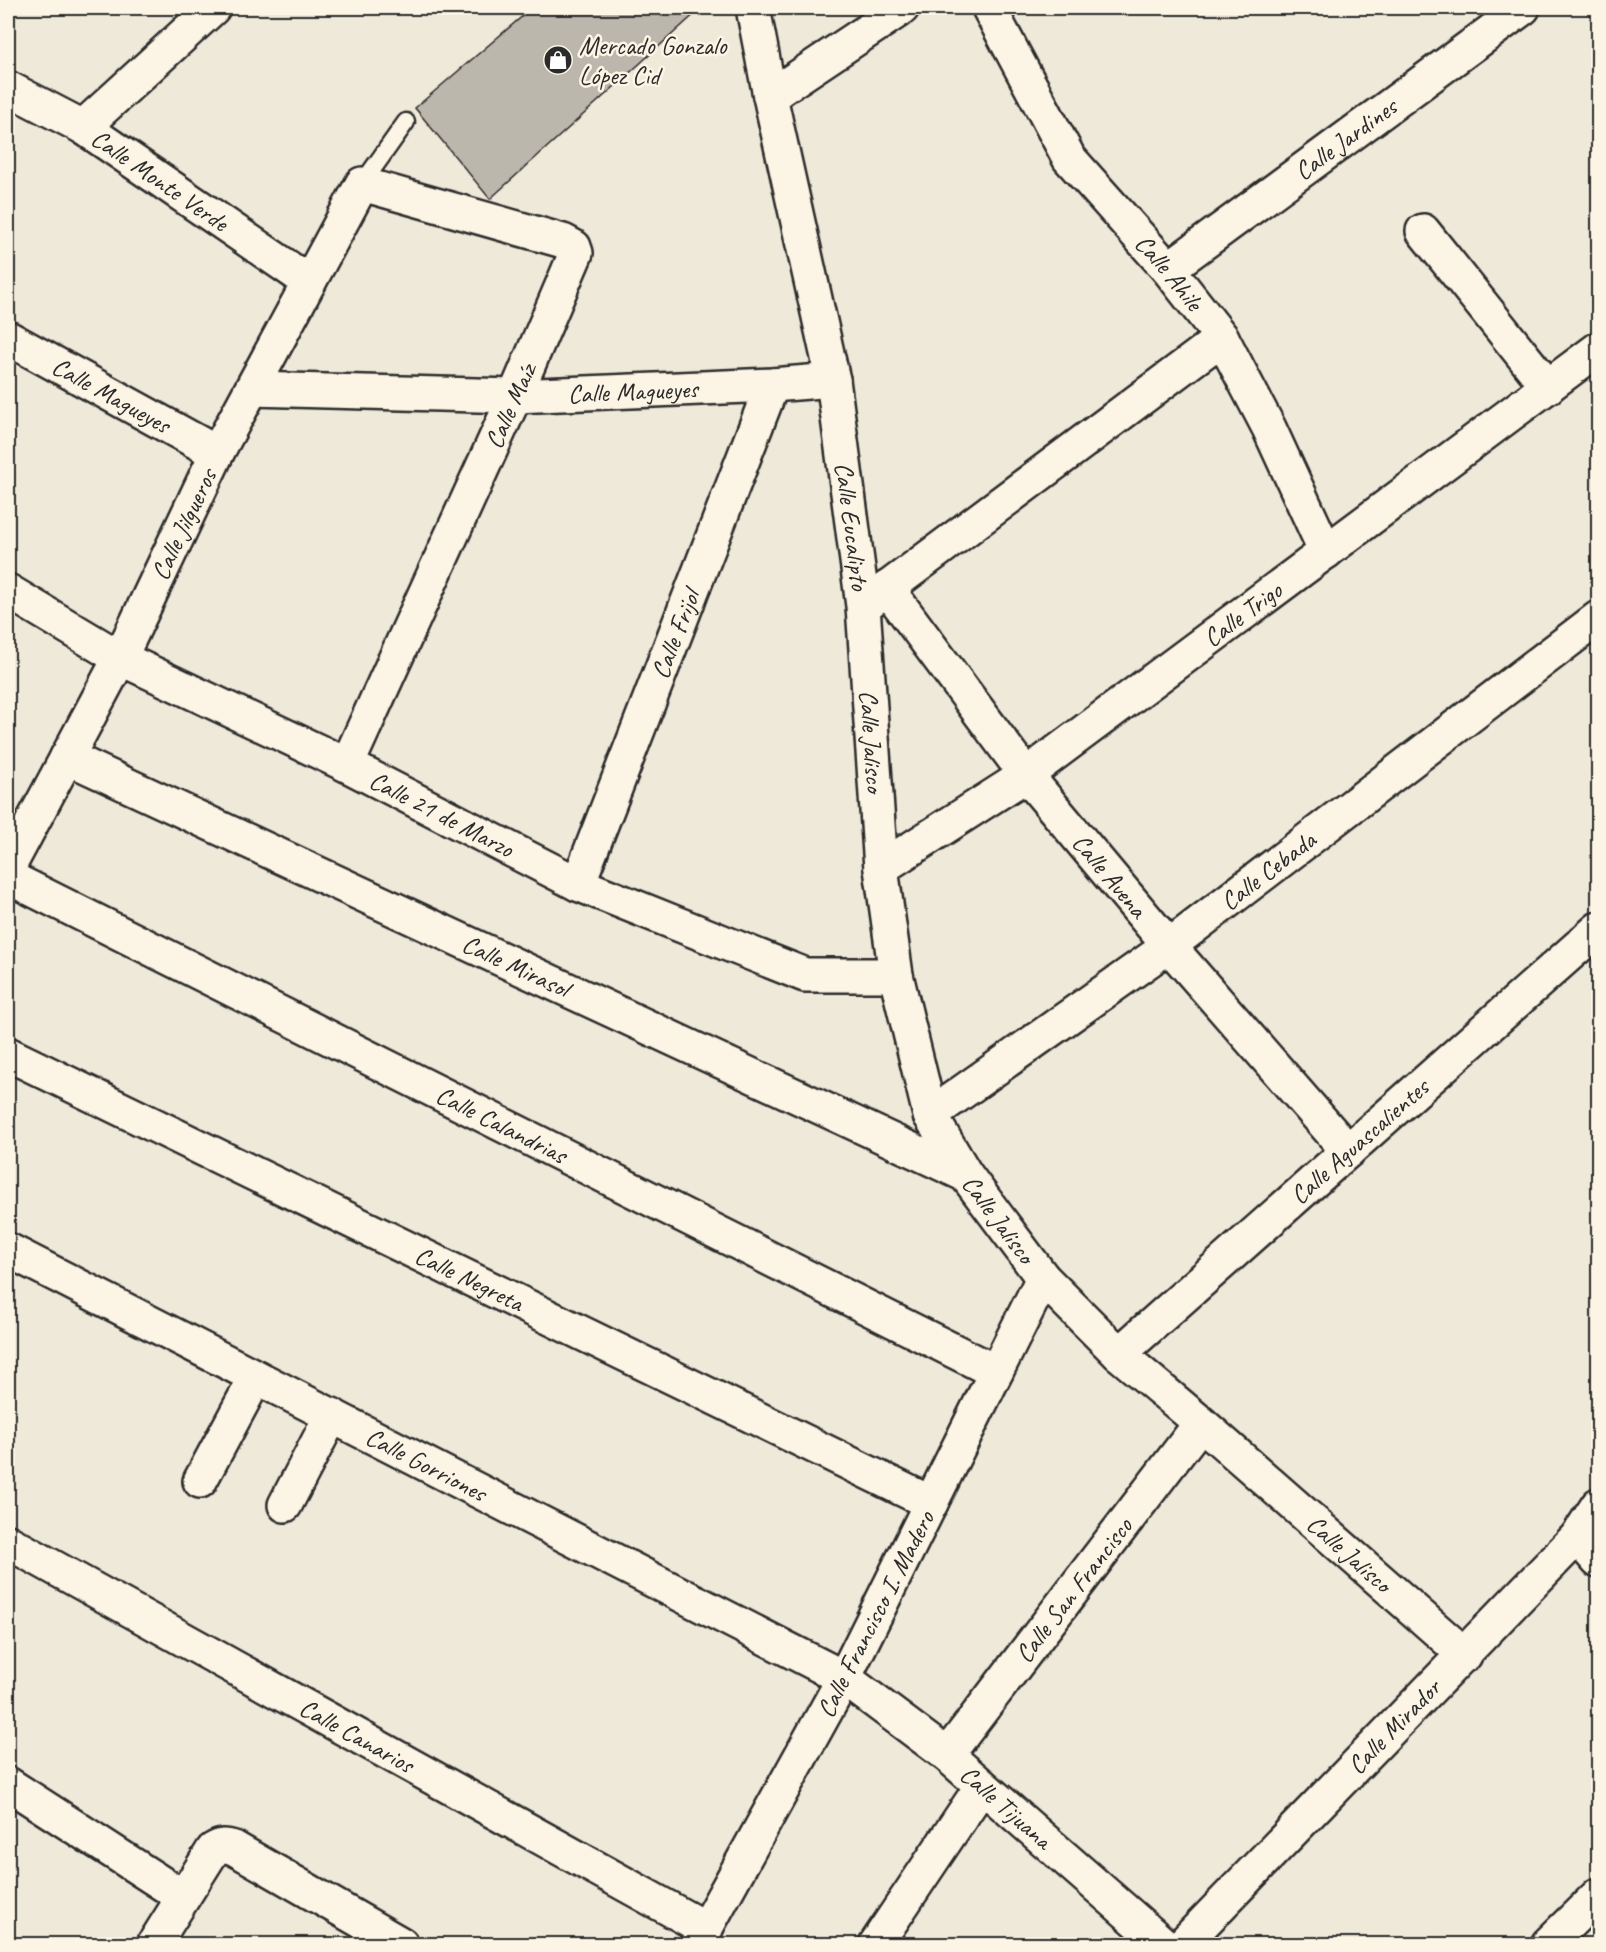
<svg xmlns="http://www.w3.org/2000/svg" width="1606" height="1952" font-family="Caveat,sans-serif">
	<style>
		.building { fill: #bcb7ac; stroke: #2b2b2b; stroke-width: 1.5 }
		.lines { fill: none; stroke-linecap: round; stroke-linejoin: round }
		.lane-casing { stroke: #2b2b2b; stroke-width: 21 }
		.street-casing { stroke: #2b2b2b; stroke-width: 38 }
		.secondary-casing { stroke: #2b2b2b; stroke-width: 38 }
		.lane { stroke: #fcf5e5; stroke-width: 16 }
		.street { stroke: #fcf5e5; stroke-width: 33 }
		.secondary { stroke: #fcf5e5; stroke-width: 33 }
		.labels { text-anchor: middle; stroke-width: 5; stroke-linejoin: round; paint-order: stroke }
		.poi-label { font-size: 26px; fill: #2b2b2b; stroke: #fcf5e5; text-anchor: start }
		.street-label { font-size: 26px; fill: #2b2b2b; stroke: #fcf5e5 }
	</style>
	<rect width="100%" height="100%" fill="#efe9da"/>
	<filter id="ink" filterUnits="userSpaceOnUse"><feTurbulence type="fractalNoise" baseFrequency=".0167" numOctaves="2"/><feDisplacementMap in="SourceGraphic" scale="12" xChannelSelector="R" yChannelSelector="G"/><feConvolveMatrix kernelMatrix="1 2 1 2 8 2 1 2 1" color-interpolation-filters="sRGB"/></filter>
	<g filter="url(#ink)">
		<polygon class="building" points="532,8 695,8 698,11 490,199 415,108"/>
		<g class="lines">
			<g class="lane-casing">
				<polyline id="lane" points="362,184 406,122"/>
			</g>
			<g class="street-casing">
				<g id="street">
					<path id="s1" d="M 753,8 L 770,96 L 833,380 L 863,606 L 881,868 L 896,975 L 930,1115 L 966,1175 L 1043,1278 L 1119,1354 L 1201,1423 L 1465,1655"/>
					<path id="s2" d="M 989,8 L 1069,158 L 1168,269 L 1222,338 L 1269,428 L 1326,552"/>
					<path id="s3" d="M 8,88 L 83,127 L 309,282"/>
					<polyline points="770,96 902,8"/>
					<polyline points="83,127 213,8"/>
					<polyline points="1423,231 1548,387"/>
					<path id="s4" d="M 1168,269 L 1523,8"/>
					<path id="s5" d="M 8,338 L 217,453"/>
					<path id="s6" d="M 252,389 L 515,396 L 772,385 L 833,380"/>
					<path id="s7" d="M 887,588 L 1026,775 L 1169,946 L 1348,1151"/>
					<path id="s8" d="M 8,591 L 120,658 L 347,765 L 578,884 L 805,975 L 896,975"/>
					<polyline points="869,602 1222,338"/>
					<path id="s9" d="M 67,757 L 966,1175"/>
					<path id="s10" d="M 8,868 L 120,658 L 217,453 L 362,184 L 563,241 L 574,247 L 576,253 L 515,396 L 347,765"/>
					<path id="s11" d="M 881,868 L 1026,775 L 1598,349"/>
					<path id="s12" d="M 578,884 L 772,385"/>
					<path id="s13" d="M 8,1054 L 931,1503"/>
					<path id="s14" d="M 930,1115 L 1169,946 L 1598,618"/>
					<path id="s15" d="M 8,1250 L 844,1678 L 697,1944"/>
					<path id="s16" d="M 1119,1354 L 1598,929"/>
					<polyline points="996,1372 1043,1278"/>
					<polyline points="200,1481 256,1377"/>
					<polyline points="285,1505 332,1415"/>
					<polyline points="1577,1537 1598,1561"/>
					<path id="s17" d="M 8,1542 L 706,1929"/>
					<path id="s18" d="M 947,1755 L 1201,1423"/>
					<polyline points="8,1784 183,1897"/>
					<path d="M 154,1944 L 213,1850 C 221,1845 225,1845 234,1848 L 401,1944"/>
					<polyline points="876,1944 982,1786"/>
					<path id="s19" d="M 1183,1944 L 1577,1537 L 1598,1505"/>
					<polyline points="1548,1944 1598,1895"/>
				</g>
			</g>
			<g class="secondary-casing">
				<g id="secondary">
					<path id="s20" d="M 8,877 L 996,1372 L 844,1678 L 947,1755 L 1163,1944"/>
				</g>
			</g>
			<use href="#lane" class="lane"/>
			<use href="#street" class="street"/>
			<use href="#secondary" class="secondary"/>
		</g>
	</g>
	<defs>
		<g id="shop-disc" transform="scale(1.5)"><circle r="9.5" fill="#2b2b2b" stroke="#fcf5e5"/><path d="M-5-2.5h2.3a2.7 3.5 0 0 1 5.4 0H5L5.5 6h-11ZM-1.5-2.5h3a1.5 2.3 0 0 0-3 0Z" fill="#fff"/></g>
	</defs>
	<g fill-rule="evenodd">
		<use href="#shop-disc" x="558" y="60"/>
	</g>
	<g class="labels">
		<g class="poi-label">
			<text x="579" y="54">Mercado Gonzalo<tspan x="579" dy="30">López Cid</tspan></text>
		</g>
		<g class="street-label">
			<text dy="9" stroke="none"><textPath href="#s4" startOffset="220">Calle Jardines</textPath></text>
			<text dy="9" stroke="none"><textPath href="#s3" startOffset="178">Calle Monte Verde</textPath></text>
			<text dy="9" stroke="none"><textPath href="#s2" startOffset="322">Calle Ahile</textPath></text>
			<text dy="9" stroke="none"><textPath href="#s6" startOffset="381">Calle Magueyes</textPath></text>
			<text dy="9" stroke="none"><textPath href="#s5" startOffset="118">Calle Magueyes</textPath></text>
			<text transform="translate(510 406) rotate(-66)" y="9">Calle Maíz</text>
			<text dy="9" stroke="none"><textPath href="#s10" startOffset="386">Calle Jilgueros</textPath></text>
			<text dy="9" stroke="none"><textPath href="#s1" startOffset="528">Calle Eucalipto</textPath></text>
			<text dy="9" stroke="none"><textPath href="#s11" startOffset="442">Calle Trigo</textPath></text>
			<text dy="9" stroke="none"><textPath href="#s12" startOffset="268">Calle Frijol</textPath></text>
			<text dy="9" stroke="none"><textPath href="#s1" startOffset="744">Calle Jalisco</textPath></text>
			<text dy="9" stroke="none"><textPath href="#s8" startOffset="488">Calle 21 de Marzo</textPath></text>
			<text dy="9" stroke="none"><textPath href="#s14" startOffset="417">Calle Cebada</textPath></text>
			<text dy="9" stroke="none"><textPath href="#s7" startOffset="364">Calle Avena</textPath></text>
			<text dy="9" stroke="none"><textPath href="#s9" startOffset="495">Calle Mirasol</textPath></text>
			<text dy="9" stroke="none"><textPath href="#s20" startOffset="552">Calle Calandrias</textPath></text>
			<text dy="9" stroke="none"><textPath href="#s16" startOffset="321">Calle Aguascalientes</textPath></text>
			<text dy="9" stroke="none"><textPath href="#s1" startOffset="1248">Calle Jalisco</textPath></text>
			<text dy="9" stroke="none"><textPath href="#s13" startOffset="513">Calle Negreta</textPath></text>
			<text dy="9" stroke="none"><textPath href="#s15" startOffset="470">Calle Gorriones</textPath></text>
			<text dy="9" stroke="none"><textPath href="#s1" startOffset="1734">Calle Jalisco</textPath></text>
			<text dy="9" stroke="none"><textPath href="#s18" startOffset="208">Calle San Francisco</textPath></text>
			<text transform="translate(875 1614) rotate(-63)" y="9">Calle Francisco I. Madero</text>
			<text dy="9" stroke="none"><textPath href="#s19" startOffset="303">Calle Mirador</textPath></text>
			<text dy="9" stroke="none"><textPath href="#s17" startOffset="399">Calle Canarios</textPath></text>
			<text dy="9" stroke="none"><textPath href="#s20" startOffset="1654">Calle Tijuana</textPath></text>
		</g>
	</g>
	<rect width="1606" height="1952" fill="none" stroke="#fcf5e5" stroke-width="30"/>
	<rect x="15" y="15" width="1576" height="1922" fill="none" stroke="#2b2b2b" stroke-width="2" filter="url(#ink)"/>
</svg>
